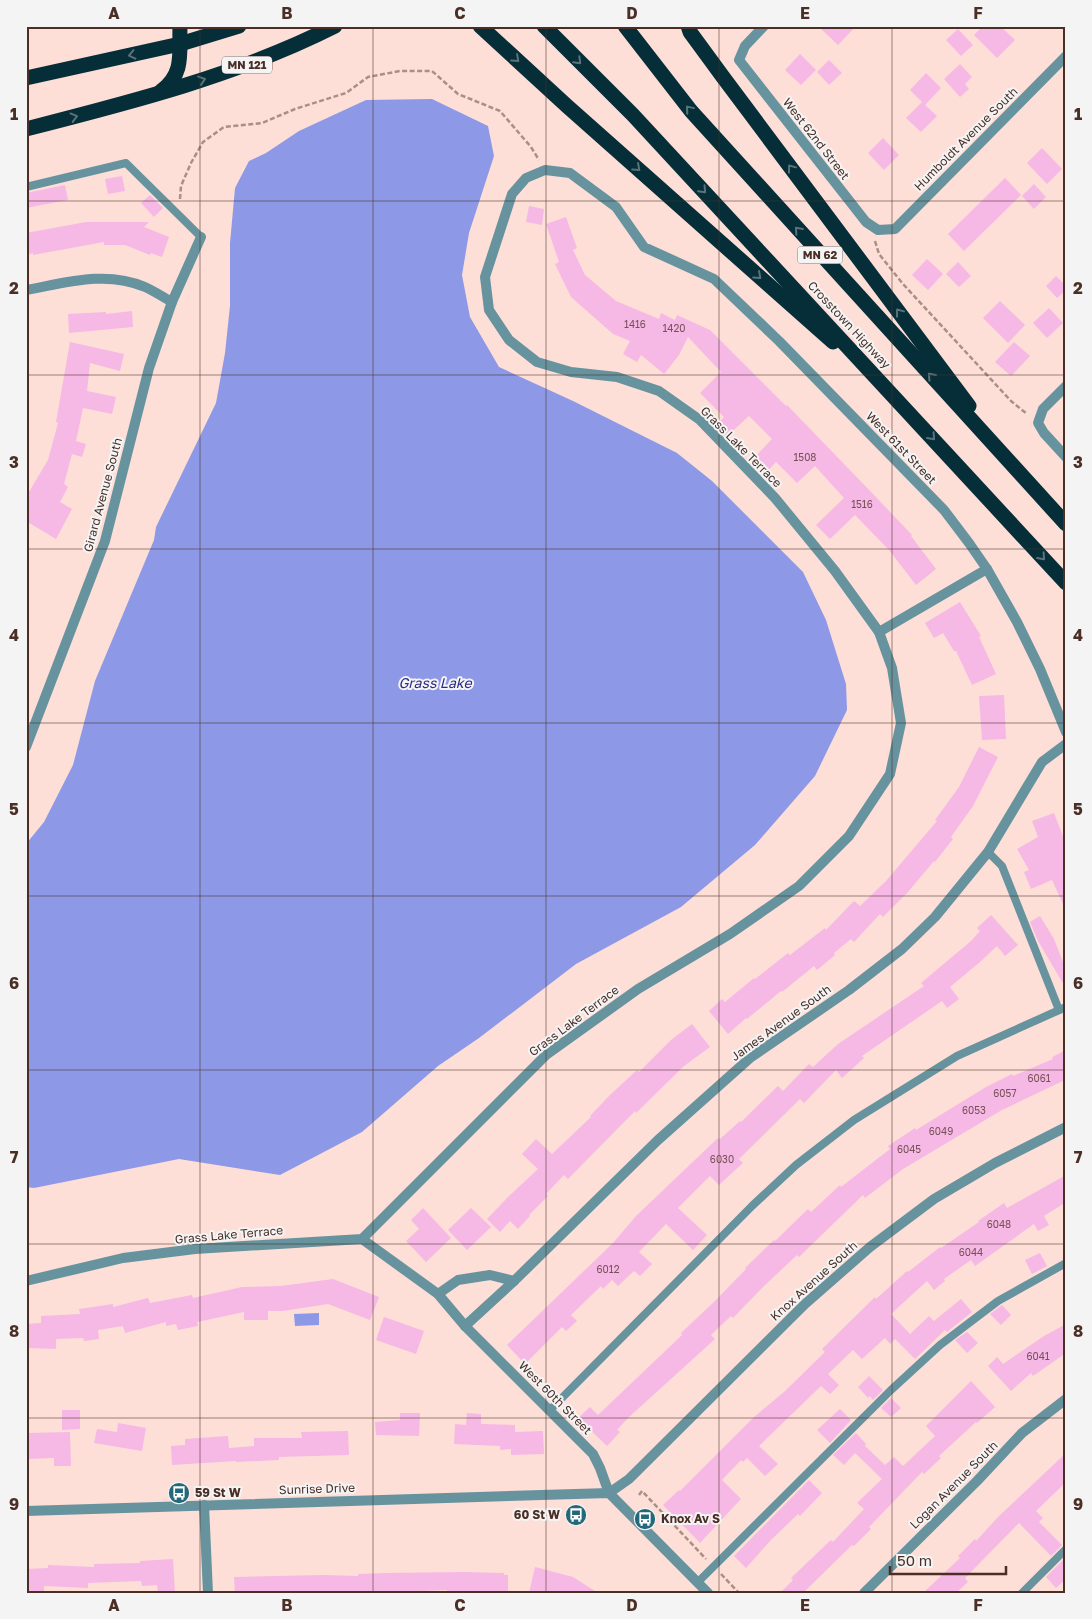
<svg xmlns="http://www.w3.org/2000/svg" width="1092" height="1619" font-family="'Golos Text',sans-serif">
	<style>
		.water { fill: #8d98e6 }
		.building { fill: #f6b8e5 }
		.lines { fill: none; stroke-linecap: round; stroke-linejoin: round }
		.path { stroke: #ab8e86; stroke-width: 2.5; stroke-dasharray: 5 2.5; stroke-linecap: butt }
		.service { stroke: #67939f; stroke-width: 8 }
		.minor { stroke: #67939f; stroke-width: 10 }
		.tertiary { stroke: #67939f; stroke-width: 10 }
		.motorway { stroke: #062e38; stroke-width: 15 }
		.oneway { stroke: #59737a }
		.grid { fill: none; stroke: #4b2f27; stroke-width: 1; stroke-opacity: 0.55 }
		.labels { text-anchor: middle; stroke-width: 4; stroke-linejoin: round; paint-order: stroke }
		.number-label { font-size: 10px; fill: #765156 }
		.shield { fill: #f4f4f4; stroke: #7e6a64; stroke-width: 1 }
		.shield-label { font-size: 11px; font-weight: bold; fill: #4b2f27 }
		.street-label { font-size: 12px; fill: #4b2f27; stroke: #f4f4f4 }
		.poi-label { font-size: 12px; font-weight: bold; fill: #4b2f27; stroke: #f4f4f4; text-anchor: start }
		.water-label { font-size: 14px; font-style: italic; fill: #2c2a84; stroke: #f4f4f4 }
		.neatline { fill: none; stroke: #4b2f27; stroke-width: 2 }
		.grid-label { font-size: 16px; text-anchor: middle; font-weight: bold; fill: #4b2f27 }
	</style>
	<rect width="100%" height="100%" fill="#fddfd7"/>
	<g class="water">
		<polygon points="432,99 488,126 494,156 469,233 462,275 470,317 499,367 573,401 677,453 712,481 803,572 826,620 846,684 847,710 815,776 755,845 681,907 576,964 479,1038 438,1066 362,1132 280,1175 179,1159 34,1188 26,1187 26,844 44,822 73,765 95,681 154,540 156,527 216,403 225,353 230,306 230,243 235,188 249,161 266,153 299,131 366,100"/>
		<polygon points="319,1313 319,1325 295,1326 294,1314"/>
	</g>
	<g class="building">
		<polygon points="818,26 856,26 838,45"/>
		<polygon points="983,26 1000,26 1015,40 997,58 974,35"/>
		<polygon points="958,29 973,45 961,56 946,40"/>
		<polygon points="800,54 816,70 801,85 785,70"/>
		<polygon points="829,60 842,73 829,85 817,72"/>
		<polygon points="960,64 972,77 965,84 969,89 960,97 944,79"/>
		<polygon points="926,73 941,88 925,105 937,116 921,132 906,118 922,102 910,90"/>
		<polygon points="883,138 899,155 884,170 868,153"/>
		<polygon points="1042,148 1062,169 1047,184 1027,163"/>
		<polygon points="122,176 125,191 108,194 105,179"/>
		<polygon points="1005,178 1021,195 964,251 948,234"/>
		<polygon points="1034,184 1046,197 1034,209 1022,196"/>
		<polygon points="65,185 68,200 26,208 26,193"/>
		<polygon points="150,195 163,208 154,217 141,203"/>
		<polygon points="529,206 544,209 542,225 526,222"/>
		<polygon points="566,217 577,248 573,250 585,275 616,301 659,319 661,313 675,320 677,315 710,330 786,406 787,405 874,495 912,535 911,536 936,569 916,585 889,550 855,515 830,539 816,525 844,498 815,466 797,483 776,462 766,473 752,460 772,439 749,416 726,437 715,426 724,417 700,393 721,372 688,337 679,355 664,374 641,355 637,362 623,354 630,341 613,334 571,297 555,264 559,262 546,224"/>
		<polygon points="86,222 149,222 144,227 169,237 162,257 151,253 150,255 125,245 104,245 104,242 33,255 33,253 26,255 26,233"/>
		<polygon points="927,259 943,274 928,290 912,275"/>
		<polygon points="958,262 971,276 959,287 946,274"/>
		<polygon points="1056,276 1066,286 1066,290 1057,298 1046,286"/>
		<polygon points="1000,301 1025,325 1008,343 983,318"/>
		<polygon points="1049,308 1063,323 1047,338 1033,323"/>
		<polygon points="132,311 133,327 69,333 68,314 106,312 106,314"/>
		<polygon points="70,342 124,354 120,371 90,363 87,391 116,397 112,414 83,408 76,441 86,444 82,457 72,454 64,484 68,487 60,502 72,509 56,539 26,521 26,497 48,460 58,423 56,422"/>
		<polygon points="1014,342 1030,356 1011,376 995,362"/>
		<polygon points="960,602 981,636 979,637 996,674 972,685 956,651 954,651 943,633 934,638 925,623"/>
		<polygon points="1004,695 1006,739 982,740 979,696"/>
		<polygon points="979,747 998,757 973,806 951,837 953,839 935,862 934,861 908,892 883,917 880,914 854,942 851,939 834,953 835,955 817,970 814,966 782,992 781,991 747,1019 746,1018 728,1034 709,1011 722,999 725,1002 754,978 755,979 788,953 790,955 825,928 826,930 854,901 860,906 886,881 937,821 935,820 959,787"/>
		<polygon points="1054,813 1066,844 1066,911 1052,880 1031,889 1024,872 1029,870 1017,849 1038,837 1032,821"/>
		<polygon points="991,915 1018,945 1005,956 997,946 980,962 950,987 959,999 947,1008 942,1001 862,1056 864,1058 842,1078 836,1070 804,1103 800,1099 739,1159 743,1163 719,1185 710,1176 678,1208 707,1235 693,1250 666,1224 639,1252 652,1264 640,1276 634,1271 618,1286 612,1280 603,1289 601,1286 571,1315 577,1321 566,1331 562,1327 525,1364 507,1345 613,1243 636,1216 718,1138 720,1139 740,1121 741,1122 778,1086 783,1091 809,1064 813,1067 838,1044 924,986 921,983 971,941 980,931 977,928"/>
		<polygon points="1040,916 1054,939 1066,970 1064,985 1038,941 1030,922"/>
		<polygon points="692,1024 710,1047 684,1066 636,1113 635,1111 568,1179 564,1175 546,1194 548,1196 529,1215 530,1216 518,1229 510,1221 500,1232 487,1219 509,1196 538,1169 522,1154 536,1139 552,1154 591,1117 590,1116 610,1095 637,1070 639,1072 671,1040"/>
		<polygon points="1066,1050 1066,1087 1063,1081 1002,1110 903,1169 865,1198 863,1195 799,1257 797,1255 763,1287 733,1318 731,1316 711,1335 715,1339 629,1417 617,1430 620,1432 607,1446 578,1418 590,1407 598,1415 682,1335 681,1333 715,1301 746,1269 745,1268 774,1240 775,1241 808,1209 811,1212 840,1185 841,1187 890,1149 888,1146 915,1128 916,1130 986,1087 1012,1074 1013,1076 1053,1059 1052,1057"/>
		<polygon points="1066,1175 1066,1210 1063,1204 1044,1216 1049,1225 1038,1231 1034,1224 975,1266 971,1260 944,1279 945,1281 934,1290 927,1281 891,1314 910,1334 929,1316 934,1321 961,1299 972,1312 947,1332 945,1330 915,1359 895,1339 890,1344 885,1338 862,1359 853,1350 828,1374 839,1385 830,1394 821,1386 759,1446 778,1464 765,1476 747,1458 743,1462 741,1460 722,1480 741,1499 700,1543 663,1505 679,1490 680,1491 754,1417 784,1392 825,1352 822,1349 875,1297 876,1299 907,1271 908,1272 940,1247 941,1248 979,1222 978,1221 1004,1203 1007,1208"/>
		<polygon points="423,1208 451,1238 426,1262 406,1241 419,1229 411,1220"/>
		<polygon points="471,1208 491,1227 467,1250 448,1230"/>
		<polygon points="1040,1253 1047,1266 1032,1274 1025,1260"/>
		<polygon points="333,1279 379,1297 370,1320 328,1304 283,1311 268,1311 268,1320 244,1320 244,1312 197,1322 198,1326 178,1330 176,1324 166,1326 166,1322 125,1333 123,1326 98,1330 99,1339 84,1341 83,1338 56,1339 56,1349 26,1348 26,1324 41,1323 41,1316 80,1314 79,1309 113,1304 113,1307 148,1298 150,1303 192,1295 193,1298 242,1287 281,1286"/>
		<polygon points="1002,1305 1011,1315 1001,1325 990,1314"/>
		<polygon points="384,1317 424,1331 416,1354 376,1340"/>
		<polygon points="1066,1324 1066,1353 1033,1376 1031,1373 1011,1391 988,1366 997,1357 1003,1364 1044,1336"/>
		<polygon points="967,1332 978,1343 967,1353 955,1340"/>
		<polygon points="869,1376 883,1390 873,1400 870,1396 868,1398 858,1387"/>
		<polygon points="971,1381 995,1407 977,1423 976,1422 939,1456 941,1458 924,1474 922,1472 869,1527 871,1529 854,1546 852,1545 803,1593 780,1593 793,1580 791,1578 831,1540 833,1542 864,1509 857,1503 882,1479 856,1454 855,1453 844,1465 833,1455 856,1433 866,1444 865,1446 885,1465 894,1457 903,1466 935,1436 926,1426"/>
		<polygon points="891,1398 901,1408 891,1417 881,1408"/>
		<polygon points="840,1409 851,1420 830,1443 817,1430"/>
		<polygon points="62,1410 80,1410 80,1429 62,1430"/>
		<polygon points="400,1413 420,1413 419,1436 376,1435 375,1422 400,1420"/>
		<polygon points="467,1413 481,1414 481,1424 515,1425 515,1432 543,1431 544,1454 511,1455 511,1449 500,1450 500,1446 454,1444 455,1424 466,1425"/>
		<polygon points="118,1423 146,1428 142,1451 94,1443 97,1429 117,1432"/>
		<polygon points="348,1431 349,1455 279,1457 279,1460 236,1462 236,1461 172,1465 171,1446 185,1445 185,1439 228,1436 229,1448 254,1446 254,1438 302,1438 301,1432"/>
		<polygon points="70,1432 71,1466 54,1466 54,1458 28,1459 27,1433"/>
		<polygon points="1066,1453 1066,1482 1036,1511 1043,1518 1039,1522 1062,1545 1051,1556 1019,1523 965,1578 968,1582 956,1593 923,1593 960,1558 958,1556 975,1539 976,1541 999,1516"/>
		<polygon points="809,1480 822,1493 800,1516 798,1514 771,1540 746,1568 734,1556"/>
		<polygon points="1066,1557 1066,1579 1056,1588 1046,1577"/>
		<polygon points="173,1559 175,1593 158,1593 157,1585 142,1586 141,1581 88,1583 88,1588 44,1586 44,1593 26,1593 26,1569 48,1568 48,1565 94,1567 94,1564 140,1563 140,1561"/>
		<polygon points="535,1567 573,1577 598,1593 529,1593"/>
		<polygon points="465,1572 504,1573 504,1575 508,1575 508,1593 447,1592 447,1590 421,1591 421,1593 235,1593 234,1577 323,1575 358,1576 358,1574 385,1573"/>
	</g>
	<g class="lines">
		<g class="path">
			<polyline points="180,199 181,186 191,163 203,142 224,127 262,123 295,109 346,93 368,77 400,71 432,71 458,94 500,111 531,147 539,160"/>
			<polyline points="875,241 879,254 903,284 1011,401 1027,414"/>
			<polyline points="639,1495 642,1491 706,1559"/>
			<polyline points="721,1574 739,1593"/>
		</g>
		<g class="service">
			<polyline points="26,187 126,163 201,237"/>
			<polyline points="988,852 1002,866 1059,1010"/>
			<polyline points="550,1410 752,1206 796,1165 854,1120 957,1056 1066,1007"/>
			<polyline points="698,1582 891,1390 940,1345 998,1301 1066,1263"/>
			<polyline points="1022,1593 1066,1549"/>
		</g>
		<g class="minor">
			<polyline points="764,26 745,46 739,60 866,222 878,230 895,229 1066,56"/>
			<path d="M 26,290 C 65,283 106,270 145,287 C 154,291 163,297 172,302"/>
			<polyline points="1066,386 1043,409 1038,423 1044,433 1066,457"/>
			<polyline points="879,632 987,569"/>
			<polyline points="26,747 105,541 149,368 172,302 201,237"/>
			<polyline points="362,1239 438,1294 465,1326 593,1454 600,1468 609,1493 629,1479 805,1304 870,1247 934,1199 995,1163 1066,1127"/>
			<polyline points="26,1281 123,1258 195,1249 362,1239 546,1055 638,989 730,934 799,886 849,836 890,774 901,723 892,668 879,632 835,571 775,498 700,420 659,391 617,377 571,372 537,362 509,340 489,310 485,277 512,194 526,178 545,170 570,173 616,207 644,247 714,279 779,341 944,510 969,543 987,569 1017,622 1040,669 1066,732"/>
			<polyline points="438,1294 458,1280 490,1275 514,1281"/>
			<polyline points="465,1326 514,1281 658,1140 750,1058 849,990 902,949 935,917 988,852 1042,762 1066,744"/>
			<polyline points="204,1505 208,1593"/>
			<polyline points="864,1593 977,1481 1022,1433 1066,1399"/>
		</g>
		<polyline class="tertiary" points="26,1511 609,1493 708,1593"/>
		<g class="motorway">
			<polyline points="480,26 567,106 833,342"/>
			<polyline points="544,26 633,115 1066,583"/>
			<polyline points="625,26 691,111 1066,524"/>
			<polyline points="688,26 690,32 723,77 969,406"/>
			<polyline points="26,78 180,44 239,26"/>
			<path d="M 161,91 C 185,74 179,52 180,26"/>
			<path d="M 26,129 C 132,102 238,75 335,26"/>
		</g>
	</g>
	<defs><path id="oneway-chevron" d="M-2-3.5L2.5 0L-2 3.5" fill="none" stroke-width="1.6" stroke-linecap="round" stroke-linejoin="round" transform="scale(1.25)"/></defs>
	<g class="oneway">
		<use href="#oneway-chevron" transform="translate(132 55) rotate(167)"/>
		<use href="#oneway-chevron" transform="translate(516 59) rotate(42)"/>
		<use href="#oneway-chevron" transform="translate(578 61) rotate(45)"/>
		<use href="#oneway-chevron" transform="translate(202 80) rotate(-18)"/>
		<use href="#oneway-chevron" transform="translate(689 109) rotate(-130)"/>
		<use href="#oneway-chevron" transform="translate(74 117) rotate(-15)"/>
		<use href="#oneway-chevron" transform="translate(637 168) rotate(42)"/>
		<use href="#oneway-chevron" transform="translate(791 168) rotate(-127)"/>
		<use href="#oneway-chevron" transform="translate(703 190) rotate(47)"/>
		<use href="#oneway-chevron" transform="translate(798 230) rotate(-132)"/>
		<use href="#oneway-chevron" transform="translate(758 276) rotate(42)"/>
		<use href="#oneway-chevron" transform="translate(899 312) rotate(-127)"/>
		<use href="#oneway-chevron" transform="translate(931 376) rotate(-132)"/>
		<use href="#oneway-chevron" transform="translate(932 437) rotate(48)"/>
		<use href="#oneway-chevron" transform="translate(1042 557) rotate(48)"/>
	</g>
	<path class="grid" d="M 200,26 L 200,1593M 373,26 L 373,1593M 546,26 L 546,1593M 719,26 L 719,1593M 892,26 L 892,1593M 26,201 L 1066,201M 26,375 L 1066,375M 26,549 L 1066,549M 26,723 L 1066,723M 26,896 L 1066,896M 26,1070 L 1066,1070M 26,1244 L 1066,1244M 26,1418 L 1066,1418"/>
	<defs>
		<g id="bus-disc" transform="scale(1.125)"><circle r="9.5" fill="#246879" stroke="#f4f4f4"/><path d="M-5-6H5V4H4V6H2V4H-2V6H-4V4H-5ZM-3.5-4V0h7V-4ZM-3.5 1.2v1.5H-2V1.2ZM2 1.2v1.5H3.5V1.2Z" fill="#fff"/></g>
	</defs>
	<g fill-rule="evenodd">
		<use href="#bus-disc" x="179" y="1493"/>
		<use href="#bus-disc" x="576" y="1515"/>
		<use href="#bus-disc" x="645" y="1519"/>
	</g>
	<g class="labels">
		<g class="number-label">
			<text x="635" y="328">1416</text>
			<text x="674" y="332">1420</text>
			<text x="805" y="461">1508</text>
			<text x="862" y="508">1516</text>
			<text x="1039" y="1082">6061</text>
			<text x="1005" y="1097">6057</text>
			<text x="974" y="1114">6053</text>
			<text x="941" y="1135">6049</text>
			<text x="909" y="1153">6045</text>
			<text x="722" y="1163">6030</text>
			<text x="999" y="1228">6048</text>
			<text x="971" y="1256">6044</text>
			<text x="608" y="1273">6012</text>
			<text x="1038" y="1360">6041</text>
		</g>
		<g class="shield">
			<rect x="222" y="56.5" width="50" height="17" rx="4"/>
			<rect x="797.5" y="246.5" width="45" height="17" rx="4"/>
		</g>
		<g class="shield-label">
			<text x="247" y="69">MN 121</text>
			<text x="820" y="259">MN 62</text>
		</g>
		<g class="street-label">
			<text transform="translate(816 139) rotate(52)" y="4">West 62nd Street</text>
			<text transform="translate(966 139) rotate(-45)" y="4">Humboldt Avenue South</text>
			<text transform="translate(849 325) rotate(47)" y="4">Crosstown Highway</text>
			<text transform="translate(741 447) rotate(45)" y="4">Grass Lake Terrace</text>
			<text transform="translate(901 448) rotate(46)" y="4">West 61st Street</text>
			<text transform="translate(103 495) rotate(-75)" y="4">Girard Avenue South</text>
			<text transform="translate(574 1021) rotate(-37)" y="4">Grass Lake Terrace</text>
			<text transform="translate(781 1023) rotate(-36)" y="4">James Avenue South</text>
			<text transform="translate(229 1235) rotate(-5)" y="4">Grass Lake Terrace</text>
			<text transform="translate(814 1281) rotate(-42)" y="4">Knox Avenue South</text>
			<text transform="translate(555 1398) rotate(45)" y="4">West 60th Street</text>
			<text transform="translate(954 1485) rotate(-45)" y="4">Logan Avenue South</text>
			<text transform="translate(317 1489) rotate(-2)" y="4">Sunrise Drive</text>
		</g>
		<g class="poi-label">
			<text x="195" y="1497">59 St W</text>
			<text x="560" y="1519" text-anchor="end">60 St W</text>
			<text x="661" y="1523">Knox Av S</text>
		</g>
		<g class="water-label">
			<text x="435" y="688">Grass Lake</text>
		</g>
	</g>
	<rect width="1092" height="1619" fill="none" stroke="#f4f4f4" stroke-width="55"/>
	<path d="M890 1566v8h116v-8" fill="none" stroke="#4b2f27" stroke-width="2.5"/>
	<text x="897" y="1566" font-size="15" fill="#4b2f27" stroke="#f4f4f4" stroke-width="4" paint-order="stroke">50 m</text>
	<rect x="28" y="28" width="1036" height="1564" class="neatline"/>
	<g class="grid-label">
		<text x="114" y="19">A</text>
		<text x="287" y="19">B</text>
		<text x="460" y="19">C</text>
		<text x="632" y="19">D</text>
		<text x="805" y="19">E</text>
		<text x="978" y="19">F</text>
		<text x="14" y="120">1</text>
		<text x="1078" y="120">1</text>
		<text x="14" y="294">2</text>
		<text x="1078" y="294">2</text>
		<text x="14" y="468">3</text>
		<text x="1078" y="468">3</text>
		<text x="14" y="641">4</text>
		<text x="1078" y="641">4</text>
		<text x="14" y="815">5</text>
		<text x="1078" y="815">5</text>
		<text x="14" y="989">6</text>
		<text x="1078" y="989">6</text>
		<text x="14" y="1163">7</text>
		<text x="1078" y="1163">7</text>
		<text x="14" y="1337">8</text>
		<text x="1078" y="1337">8</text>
		<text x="14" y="1510">9</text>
		<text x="1078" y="1510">9</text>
		<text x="114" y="1611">A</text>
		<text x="287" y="1611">B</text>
		<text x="460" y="1611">C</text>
		<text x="632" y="1611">D</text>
		<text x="805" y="1611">E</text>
		<text x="978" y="1611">F</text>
	</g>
</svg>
